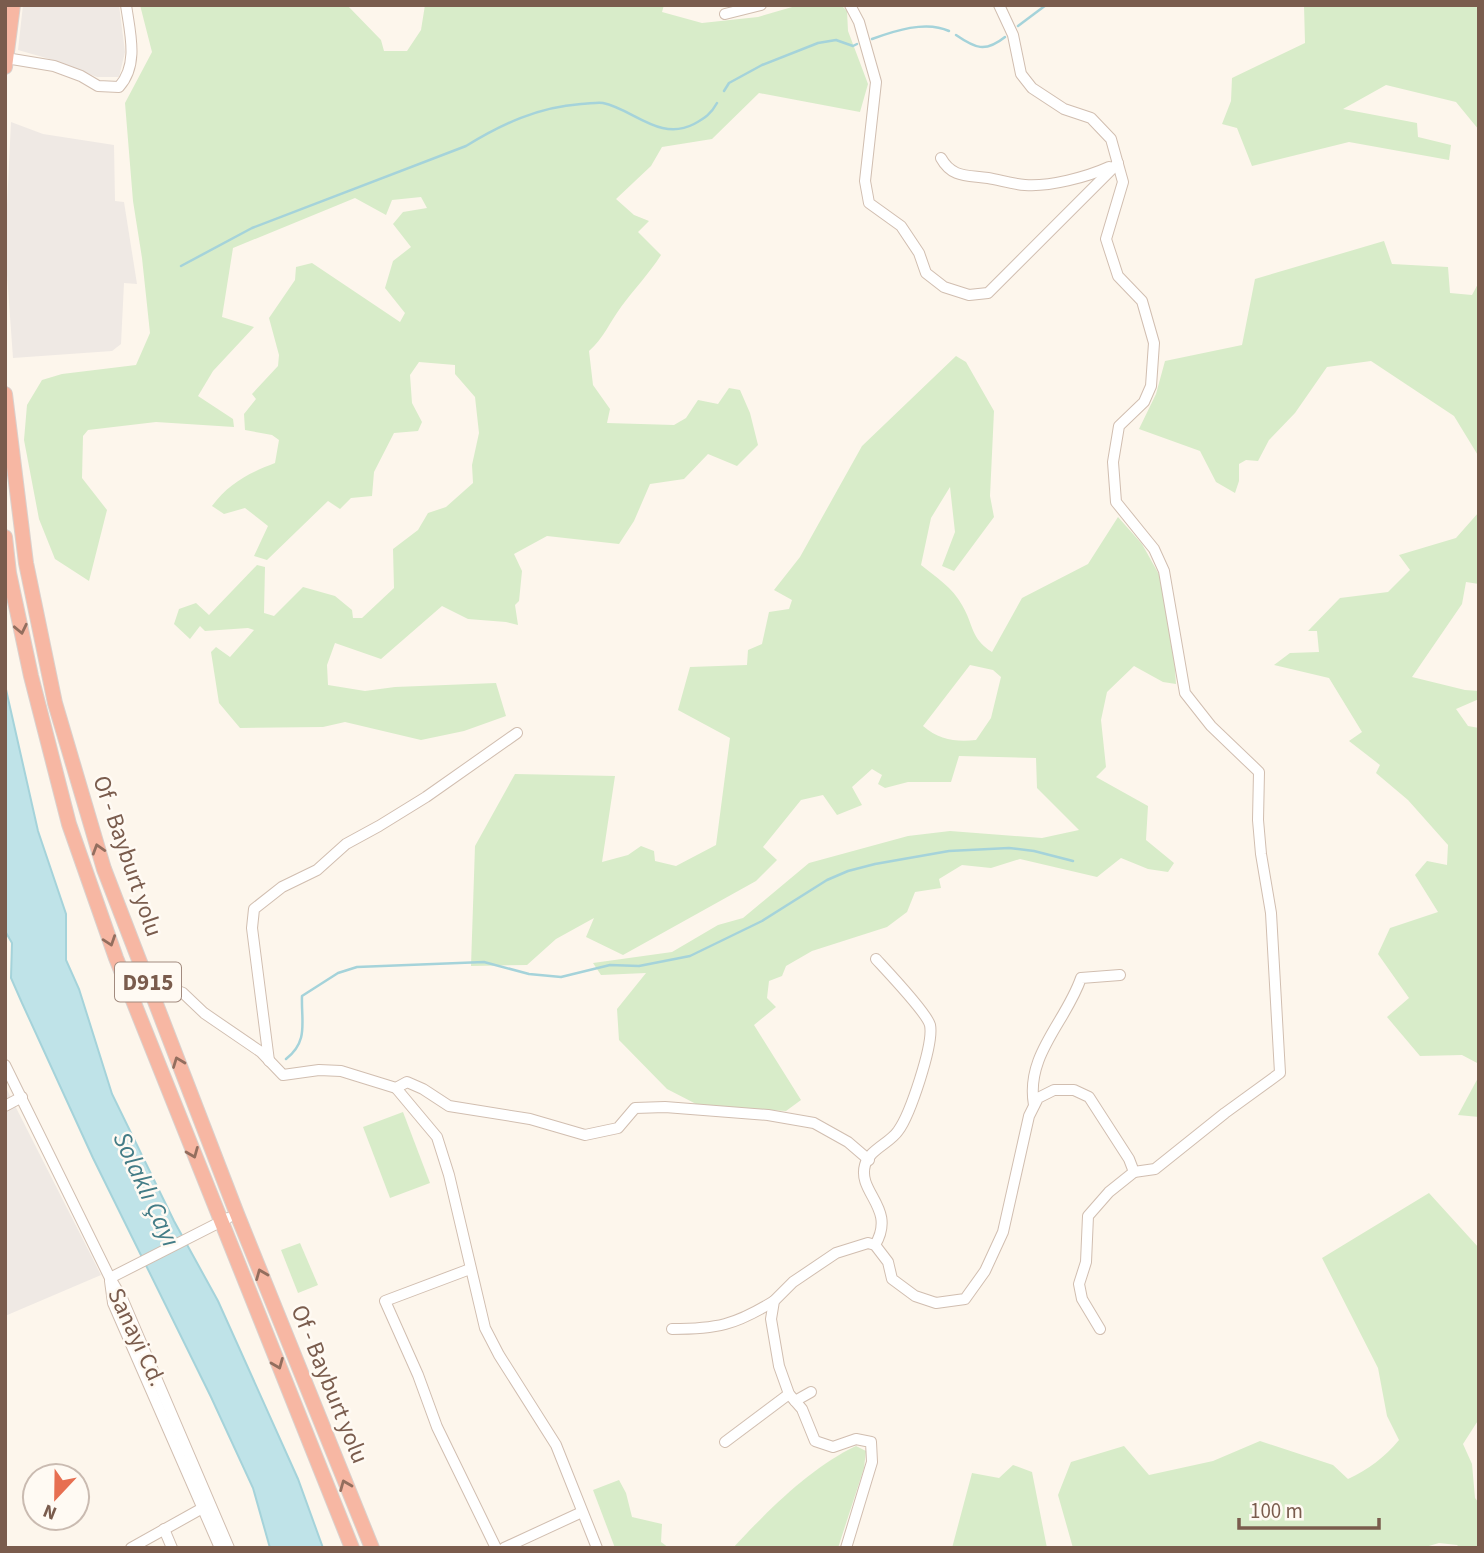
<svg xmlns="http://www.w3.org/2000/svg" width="1484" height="1553" font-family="'Source Sans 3',sans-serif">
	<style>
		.industrial { fill: #efe9e4 }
		.green { fill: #d8ecc9; fill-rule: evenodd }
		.water { fill: #bfe3e8; stroke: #a5d3da; stroke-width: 2 }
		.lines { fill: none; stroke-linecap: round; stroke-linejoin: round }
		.stream { stroke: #a5d3da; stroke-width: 2.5 }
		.minor-casing { stroke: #d1beb0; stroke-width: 12 }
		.highway-casing { stroke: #dad1cd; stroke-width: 16 }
		.minor { stroke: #fff; stroke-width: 10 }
		.highway { stroke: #f7b7a3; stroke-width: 14 }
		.oneway { stroke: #936e5e }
		.labels { text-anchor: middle; stroke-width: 5; stroke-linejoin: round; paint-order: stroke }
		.shield { fill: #fffaf3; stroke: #a28b7f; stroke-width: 2 }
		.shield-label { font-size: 23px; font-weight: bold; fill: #7a5c4d }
		.street-label { font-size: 24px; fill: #7a5c4d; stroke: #fffaf3 }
		.water-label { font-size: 26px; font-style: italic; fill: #437c86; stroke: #fffaf3 }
	</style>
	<rect width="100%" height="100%" fill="#fdf6ec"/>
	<g class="industrial">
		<polygon points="23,5 119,5 125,52 119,77 97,77 53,60 18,50"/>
		<polygon points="11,122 43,134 114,145 115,201 124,202 137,284 124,283 121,344 112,351 13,358 5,247"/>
		<polygon points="5,1086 101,1275 5,1316"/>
	</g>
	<g class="green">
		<path d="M 140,5 L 347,5 L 381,40 L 384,51 L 407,51 L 421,30 L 425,5 L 664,5 L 662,12 L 702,23 L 758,17 L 799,5 L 841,5 L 847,11 L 848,31 L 868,84 L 860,112 L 759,93 L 712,139 L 662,147 L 651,166 L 616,199 L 634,215 L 649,221 L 638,232 L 661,255 C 649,274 634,289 621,307 C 610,322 603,339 589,351 L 593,385 L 610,409 L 607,423 L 674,425 L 686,418 L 698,400 L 718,404 L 729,388 L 740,390 L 750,413 L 758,445 L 737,466 L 708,454 L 684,479 L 650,484 L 634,521 L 619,544 L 547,536 L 514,554 L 522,571 L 519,601 L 515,605 L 518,625 L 506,622 L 468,619 L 442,606 L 381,659 L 335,643 L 327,665 L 328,685 L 365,691 L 395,687 L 496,683 L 506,716 L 464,731 L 421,740 L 345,722 L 323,727 L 240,728 L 219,703 L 211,652 L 216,647 L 230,657 L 254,630 L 248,628 L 205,631 L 200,626 L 190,639 L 174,624 L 179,609 L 196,603 L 209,615 L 257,565 L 265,567 L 264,613 L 274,616 L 303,587 L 335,596 L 352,610 L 353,618 L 362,618 L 394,588 L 393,549 L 418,530 L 428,513 L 446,507 L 473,483 L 472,465 L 479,433 L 475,397 L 455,374 L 455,365 L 419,362 L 410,375 L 412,403 L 422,422 L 418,431 L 394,433 L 374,472 L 372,496 L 351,498 L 340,509 L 328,501 L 267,560 L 254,556 L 268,526 L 245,508 L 224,514 L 212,506 C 229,483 249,473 275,463 L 279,440 L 272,435 L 245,430 L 244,414 L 256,399 L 252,394 L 278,366 L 279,355 L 269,318 L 295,280 L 296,267 L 312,263 L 400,322 L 405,313 L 385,288 L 393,261 L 411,247 L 393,224 L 403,212 L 427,208 L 421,197 L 392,200 L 386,215 L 355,198 L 233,248 L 222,317 L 254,327 L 213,371 L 198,396 L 233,419 L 234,427 L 156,422 L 88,430 L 83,436 L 82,478 L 107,510 L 89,581 L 55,559 L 39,519 L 24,440 L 27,405 L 42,380 L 62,374 L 136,365 L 150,333 L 142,258 L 133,201 L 125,103 L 152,52 Z"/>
		<polygon points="1304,5 1479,5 1479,130 1456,102 1386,85 1343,109 1417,123 1418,137 1451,145 1449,160 1349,142 1252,166 1237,128 1222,124 1231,101 1232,78 1305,43"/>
		<polygon points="1384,241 1392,264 1448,267 1450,293 1472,295 1479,282 1479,457 1454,416 1371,361 1327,367 1295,413 1269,440 1258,461 1246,460 1239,464 1239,481 1235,493 1216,482 1200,451 1139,429 1156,394 1165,361 1242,345 1255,279"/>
		<path d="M 956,356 L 966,362 L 994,411 L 990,496 L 994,517 L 954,571 L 942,566 L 955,532 L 950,487 L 931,518 L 921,565 C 936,577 953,588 962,605 C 974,625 970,638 992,652 L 1022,598 L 1088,564 L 1118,517 L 1142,544 L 1161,578 L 1173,641 L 1176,684 L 1163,682 L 1134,666 L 1107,692 L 1101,720 L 1106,767 L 1096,777 L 1148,806 L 1146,840 L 1174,863 L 1168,872 L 1148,869 L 1121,858 L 1097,877 L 1020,859 L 991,868 L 962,865 L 939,879 L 941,888 L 915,892 L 907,912 L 887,927 L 812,951 L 786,966 L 782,976 L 769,981 L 767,998 L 776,1007 L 754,1025 L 801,1100 L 786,1111 L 700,1106 L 667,1089 L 619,1040 L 617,1009 L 646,973 L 601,975 L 593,963 L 672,952 L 718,925 L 743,918 L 809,863 L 908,836 L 950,831 L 1042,838 L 1079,830 L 1037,788 L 1036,758 L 959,756 L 951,782 L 908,782 L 885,788 L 878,784 L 882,775 L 872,769 L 852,787 L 862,805 L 837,815 L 823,795 L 801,800 L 763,847 L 777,860 L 756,881 L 623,955 L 586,937 L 594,918 L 556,939 L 527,965 L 471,966 L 475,846 L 515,774 L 615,776 L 602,862 L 628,855 L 641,846 L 654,851 L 655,861 L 676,866 L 716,845 L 730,738 L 678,710 L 690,667 L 747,665 L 748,650 L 762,644 L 769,612 L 789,609 L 792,600 L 774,590 L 800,557 L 862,446 ZM 970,665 L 993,670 L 1001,677 L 991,718 L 976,740 C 956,742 939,740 923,726 Z"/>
		<polygon points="1479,512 1479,584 1466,582 1462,604 1412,677 1465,690 1479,691 1479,699 1456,709 1468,726 1479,728 1479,765 1477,771 1479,773 1479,1064 1462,1055 1420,1056 1387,1017 1409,998 1378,954 1390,928 1438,912 1415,875 1427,861 1447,865 1448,845 1408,800 1376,773 1380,765 1349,741 1362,732 1329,678 1274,665 1290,653 1319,652 1317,631 1308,631 1340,598 1388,592 1410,570 1399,555 1456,538"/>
		<polygon points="1479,1076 1479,1117 1458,1115"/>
		<polygon points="403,1112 430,1183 390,1198 363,1127"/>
		<path d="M 1429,1193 L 1479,1248 L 1479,1419 L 1463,1444 L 1472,1464 L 1475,1498 L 1479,1503 L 1479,1548 L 1460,1548 L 1457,1545 L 1439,1543 L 1422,1548 L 1073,1548 L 1058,1495 L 1071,1462 L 1124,1446 L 1149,1475 L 1213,1461 L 1260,1441 L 1333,1465 L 1348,1479 C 1369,1469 1384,1458 1399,1440 L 1387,1416 L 1378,1368 L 1322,1258 Z"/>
		<polygon points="300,1243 318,1285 298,1293 281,1250"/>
		<path d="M 856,1446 L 866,1451 L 864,1468 L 838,1548 L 733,1548 C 767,1511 811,1467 856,1446 Z"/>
		<polygon points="1013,1465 1032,1472 1047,1548 952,1548 972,1473 999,1478"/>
		<polygon points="619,1480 626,1493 632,1517 662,1524 661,1542 669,1548 615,1548 593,1490"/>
	</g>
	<polygon class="water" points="5,685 38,831 66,914 66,960 79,989 112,1094 174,1221 218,1301 298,1479 323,1548 270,1548 253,1488 211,1397 93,1158 22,1003 11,978 12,943 5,931"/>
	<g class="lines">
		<g class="stream">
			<polyline points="1018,26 1046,5"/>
			<path d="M 956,35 C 975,48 985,53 1005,37"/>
			<path d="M 872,39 C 894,31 926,20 949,31"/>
			<polyline points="724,91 729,83 762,65 818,43 836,40 853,46 857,44"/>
			<path d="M 181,266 L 252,228 L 466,146 C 502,124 538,107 581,104 C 588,104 597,102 603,103 C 633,109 660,142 694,124 C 705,118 711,114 717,103"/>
			<path d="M 286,1059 C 309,1041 301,1022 302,996 L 338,973 L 357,967 L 484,962 L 529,974 L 561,977 L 610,965 L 639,966 L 690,956 L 762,921 L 827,880 L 848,871 L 875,864 L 949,851 L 1009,848 L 1034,851 L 1073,861"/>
		</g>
		<g class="minor-casing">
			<g id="minor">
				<polyline points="850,5 859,22 876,82 865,181 869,203 901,226 919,253 926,273 944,287 969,295 988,293 1118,163"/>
				<polyline points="725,14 761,5"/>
				<path d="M 6,58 L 54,66 L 81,76 L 98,86 L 119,87 C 139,65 130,33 126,5"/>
				<path d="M 941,158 C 952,178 967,175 988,178 C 1000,180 1012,184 1025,185 C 1049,187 1087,177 1109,167"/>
				<polyline points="146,978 183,993 204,1013 261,1052 283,1075 319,1070 341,1071 396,1088 407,1082 423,1089 449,1106 530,1119 585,1135 618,1128 635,1108 665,1107 768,1115 814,1123 848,1142 869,1160"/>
				<polyline points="269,1061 252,928 254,909 282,887 317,870 346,844 379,826 426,797 517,733"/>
				<polyline points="5,1065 110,1278 122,1298 229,1548"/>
				<polyline points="396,1088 437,1137 449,1175 485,1328 499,1355 556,1445 597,1548"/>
				<path d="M 1034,1105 C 1025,1055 1066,1022 1081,978 L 1120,975"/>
				<polyline points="5,1106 22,1097"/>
				<path d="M 875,1245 C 897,1208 857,1193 865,1165 C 869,1150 890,1143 898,1131 C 910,1115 934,1044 930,1025 C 927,1013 887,971 876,959"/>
				<polyline points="470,1269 385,1301 418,1375 437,1427 496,1548"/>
				<polyline points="110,1278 228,1218"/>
				<polyline points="110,1281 113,1303 220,1548"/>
				<path d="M 672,1329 C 717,1329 735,1325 774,1301"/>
				<polyline points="1100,1329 1082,1299 1079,1284 1086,1262 1088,1216 1109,1192 1134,1172"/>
				<polyline points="795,1401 811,1392"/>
				<polyline points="725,1442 789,1394"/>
				<polyline points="164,1529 172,1548"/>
				<polyline points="131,1548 208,1505"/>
				<polyline points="504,1548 582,1512"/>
				<polyline points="846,1548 872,1462 871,1442 856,1439 833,1447 815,1441 802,1409 789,1394 779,1366 771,1319 774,1301 793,1282 836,1253 868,1243 875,1245 888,1262 892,1279 915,1296 936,1303 965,1299 985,1271 1003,1232 1029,1116 1038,1098 1054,1090 1074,1090 1089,1097 1129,1159 1134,1172 1155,1169 1225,1113 1280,1073 1271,913 1261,854 1258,820 1259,772 1211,726 1185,693 1164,571 1154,549 1116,502 1113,462 1119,426 1144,402 1151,386 1154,343 1142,301 1118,276 1106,239 1123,182 1111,139 1091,118 1064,109 1032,88 1021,74 1013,35 999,5"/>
			</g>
		</g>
		<g class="highway-casing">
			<g id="highway">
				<polyline points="5,67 13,5"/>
				<polyline points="5,394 26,563 55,703 104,869 237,1214 372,1548"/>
				<polyline points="5,537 9,573 31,676 69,824 116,958 352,1548"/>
			</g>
		</g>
		<use href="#minor" class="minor"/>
		<use href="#highway" class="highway"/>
	</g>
	<defs><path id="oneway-chevron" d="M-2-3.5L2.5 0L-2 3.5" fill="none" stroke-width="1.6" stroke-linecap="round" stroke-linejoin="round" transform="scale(1.75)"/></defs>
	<g class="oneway">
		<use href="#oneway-chevron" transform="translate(21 629) rotate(78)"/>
		<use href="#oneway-chevron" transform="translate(98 849) rotate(-107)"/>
		<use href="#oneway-chevron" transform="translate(110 941) rotate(71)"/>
		<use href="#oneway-chevron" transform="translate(178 1062) rotate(-111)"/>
		<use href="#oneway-chevron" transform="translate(193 1153) rotate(68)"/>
		<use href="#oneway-chevron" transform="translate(261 1274) rotate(-112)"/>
		<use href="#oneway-chevron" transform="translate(278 1364) rotate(68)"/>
		<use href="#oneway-chevron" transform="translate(345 1485) rotate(-112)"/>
	</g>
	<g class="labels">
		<rect class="shield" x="115" y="962.5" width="66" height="39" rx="5"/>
		<g class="shield-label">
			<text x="148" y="990">D915</text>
		</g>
		<g class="street-label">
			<text transform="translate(128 856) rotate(71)" y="8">Of - Bayburt yolu</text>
			<text transform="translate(137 1337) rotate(65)" y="8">Sanayi Cd.</text>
			<text transform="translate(330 1384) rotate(68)" y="8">Of - Bayburt yolu</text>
		</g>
		<g class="water-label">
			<text transform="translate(147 1189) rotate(65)" y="9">Solaklı Çayı</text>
		</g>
	</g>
	<rect width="1484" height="1553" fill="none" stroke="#7a5c4d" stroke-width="14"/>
	<g transform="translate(56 1497) rotate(202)"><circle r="33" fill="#fffaf3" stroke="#cabbb1" stroke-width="2"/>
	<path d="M0-5L12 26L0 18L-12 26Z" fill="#e76f51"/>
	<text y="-10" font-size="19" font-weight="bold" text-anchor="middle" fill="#7a5c4d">N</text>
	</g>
	<path d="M1239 1518v10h140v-10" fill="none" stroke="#7a5c4d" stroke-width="3.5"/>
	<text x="1250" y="1518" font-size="21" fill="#7a5c4d" stroke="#fffaf3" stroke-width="5" paint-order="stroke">100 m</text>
</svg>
